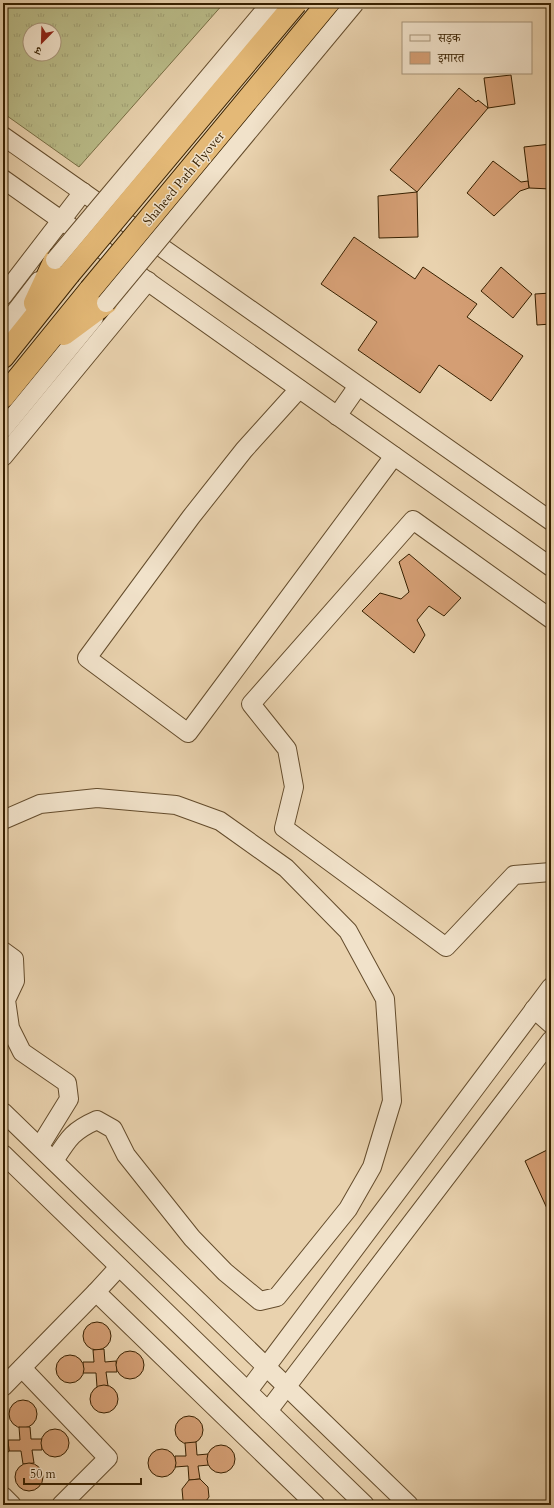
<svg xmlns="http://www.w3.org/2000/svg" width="554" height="1508" font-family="Cardo,'Noto Serif Devanagari',serif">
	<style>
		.grass { fill: url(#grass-tufts); stroke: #786e44; fill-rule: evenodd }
		.building { fill: #d49e74; stroke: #372000 }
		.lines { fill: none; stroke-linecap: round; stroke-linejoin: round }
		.minor-casing { stroke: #644c2c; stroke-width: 20 }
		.highway-casing { stroke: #372000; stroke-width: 24 }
		.minor { stroke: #f1e2ca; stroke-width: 18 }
		.highway { stroke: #e4b977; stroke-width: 22 }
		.minor-bridge-casing { stroke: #644c2c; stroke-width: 20; stroke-linecap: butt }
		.highway-bridge-casing { stroke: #372000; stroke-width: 24; stroke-linecap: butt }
		.minor-bridge { stroke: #f1e2ca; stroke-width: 18 }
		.highway-bridge { stroke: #e4b977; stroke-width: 22 }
		.labels { text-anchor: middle; stroke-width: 3; stroke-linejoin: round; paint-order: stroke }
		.street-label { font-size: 13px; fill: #372000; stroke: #f1e2ca }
	</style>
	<defs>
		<pattern id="grass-tufts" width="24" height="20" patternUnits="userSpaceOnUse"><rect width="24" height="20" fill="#b9bb88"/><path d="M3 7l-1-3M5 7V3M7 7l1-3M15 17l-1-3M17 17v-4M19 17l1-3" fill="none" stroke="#a0a074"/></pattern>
	</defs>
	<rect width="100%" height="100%" fill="#e9d2ae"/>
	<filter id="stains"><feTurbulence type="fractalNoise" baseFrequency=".005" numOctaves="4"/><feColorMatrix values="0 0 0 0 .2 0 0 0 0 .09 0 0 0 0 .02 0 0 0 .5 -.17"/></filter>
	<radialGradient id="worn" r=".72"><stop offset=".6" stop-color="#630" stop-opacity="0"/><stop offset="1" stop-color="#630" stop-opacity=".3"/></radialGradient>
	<path class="grass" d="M 3,3 L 224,3 L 79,167 L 3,113 ZM 30,30 L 54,30 L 54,54 L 30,54 Z"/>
	<g class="building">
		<polygon points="511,75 515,104 488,108 484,78"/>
		<polygon points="459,88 476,102 478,100 488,108 417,192 390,170"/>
		<polygon points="551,144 551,189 529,188 524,147"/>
		<polygon points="493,161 521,182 528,181 529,188 520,191 494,216 467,193"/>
		<polygon points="417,192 418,237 379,238 378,196"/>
		<polygon points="354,237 415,279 423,267 477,304 467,317 523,356 491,401 439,365 420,393 358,350 377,322 321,284"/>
		<polygon points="501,267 532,294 513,318 481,291"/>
		<polygon points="551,293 551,324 537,325 535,294"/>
		<polygon points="409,554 461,598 444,616 429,606 417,620 425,635 414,653 362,611 380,593 401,599 409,592 399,562"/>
		<polygon points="551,1148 551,1217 525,1161"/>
		<circle cx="97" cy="1336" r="14"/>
		<polygon points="104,1349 105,1362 116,1361 117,1372 106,1372 108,1386 97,1387 96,1373 83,1373 83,1362 94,1362 93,1350"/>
		<circle cx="130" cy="1365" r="14"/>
		<circle cx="70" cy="1369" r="14"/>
		<circle cx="104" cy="1399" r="14"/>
		<circle cx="23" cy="1414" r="14"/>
		<circle cx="189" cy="1430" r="14"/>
		<polygon points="19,1427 30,1427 31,1439 42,1439 42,1450 32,1450 34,1463 23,1464 21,1451 9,1451 8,1440 20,1440"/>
		<circle cx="55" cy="1443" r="14"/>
		<polygon points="3,1436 8,1440 9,1451 3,1458"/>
		<polygon points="196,1442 197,1455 208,1454 209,1465 198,1466 200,1479 189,1480 188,1466 175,1467 175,1456 186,1456 185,1443"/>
		<circle cx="221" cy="1459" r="14"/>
		<circle cx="162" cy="1463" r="14"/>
		<circle cx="29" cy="1477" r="14"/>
		<polygon points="200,1479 208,1487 209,1497 203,1505 189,1505 183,1500 182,1489 189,1480"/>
	</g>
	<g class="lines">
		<g class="minor-casing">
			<g id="minor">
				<polyline points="3,136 551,521"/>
				<polyline points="3,179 551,567"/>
				<polyline points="3,296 83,192"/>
				<polyline points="3,328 39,281"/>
				<polyline points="299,389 244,450 191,517 87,658 188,733 394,456"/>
				<polyline points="337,416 358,386"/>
				<polyline points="3,429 94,318"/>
				<polyline points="3,457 148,281"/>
				<polyline points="551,619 413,520 251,704 287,749 294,787 284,828 446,947 514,875 551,872"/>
				<path d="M 3,820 L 40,804 L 97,798 L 176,805 L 220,821 L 286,868 L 348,931 L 385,999 L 392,1101 L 372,1167 L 348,1209 L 277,1297 L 260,1301 L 225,1272 L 192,1238 L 126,1155 L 113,1129 L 97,1120 C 72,1131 68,1139 54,1161"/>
				<polyline points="3,951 14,959 15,981 6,1000 10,1028 22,1052 67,1083 69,1099 40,1146"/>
				<polyline points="534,1009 551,1024"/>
				<polyline points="3,1112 409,1505"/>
				<polyline points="3,1154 365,1505"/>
				<polyline points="96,1292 119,1267"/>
				<polyline points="22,1368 108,1458 61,1505"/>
				<polyline points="3,1387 96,1292 316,1505"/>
				<polyline points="248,1391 551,987"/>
				<polyline points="268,1411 551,1040"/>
				<polyline points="3,1496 12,1505"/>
			</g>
		</g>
		<g class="highway-casing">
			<g id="highway">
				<polyline points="35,303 55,260"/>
				<polyline points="64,334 106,303"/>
				<polyline points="3,357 69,274"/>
				<polyline points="3,397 90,290"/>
			</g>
		</g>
		<use href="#minor" class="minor"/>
		<use href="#highway" class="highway"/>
		<g class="minor-bridge-casing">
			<g id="minor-bridge">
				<polyline points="55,260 271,3"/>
				<polyline points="106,303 355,3"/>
			</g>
		</g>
		<g class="highway-bridge-casing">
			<g id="highway-bridge">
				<polyline points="69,274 296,3"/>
				<polyline points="90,290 328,3"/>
			</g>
		</g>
		<use href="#minor-bridge" class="minor-bridge"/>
		<use href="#highway-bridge" class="highway-bridge"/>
	</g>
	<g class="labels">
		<g class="street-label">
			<text transform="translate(183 178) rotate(-50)" y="5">Shaheed Path Flyover</text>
		</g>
	</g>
	<rect width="554" height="1508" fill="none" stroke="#e9d2ae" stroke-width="16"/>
	<rect x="4" y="4" width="546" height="1500" fill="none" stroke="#372000" stroke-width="2"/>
	<rect x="8" y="8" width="538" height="1492" fill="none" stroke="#372000"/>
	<rect x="402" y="22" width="130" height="52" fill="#f1e2ca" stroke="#a79479"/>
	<rect x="410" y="35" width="20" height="6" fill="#f1e2ca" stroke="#a79479"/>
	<text x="438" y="42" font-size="12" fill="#372000">सड़क</text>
	<rect x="410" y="52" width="20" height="12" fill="#d49e74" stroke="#a79479"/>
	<text x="438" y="62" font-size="12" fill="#372000">इमारत</text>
	<g transform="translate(42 42) rotate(203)"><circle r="19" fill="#f1e2ca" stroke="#a79479"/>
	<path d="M0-3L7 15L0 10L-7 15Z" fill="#8f2418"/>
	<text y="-6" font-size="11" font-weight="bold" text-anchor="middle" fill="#372000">उ</text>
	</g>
	<path d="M24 1478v6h117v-6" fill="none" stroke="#372000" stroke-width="2"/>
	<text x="30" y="1478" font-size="12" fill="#372000" stroke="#f1e2ca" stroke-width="3" paint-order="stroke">50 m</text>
	<rect width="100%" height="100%" filter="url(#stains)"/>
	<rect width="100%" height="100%" fill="url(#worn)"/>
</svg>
